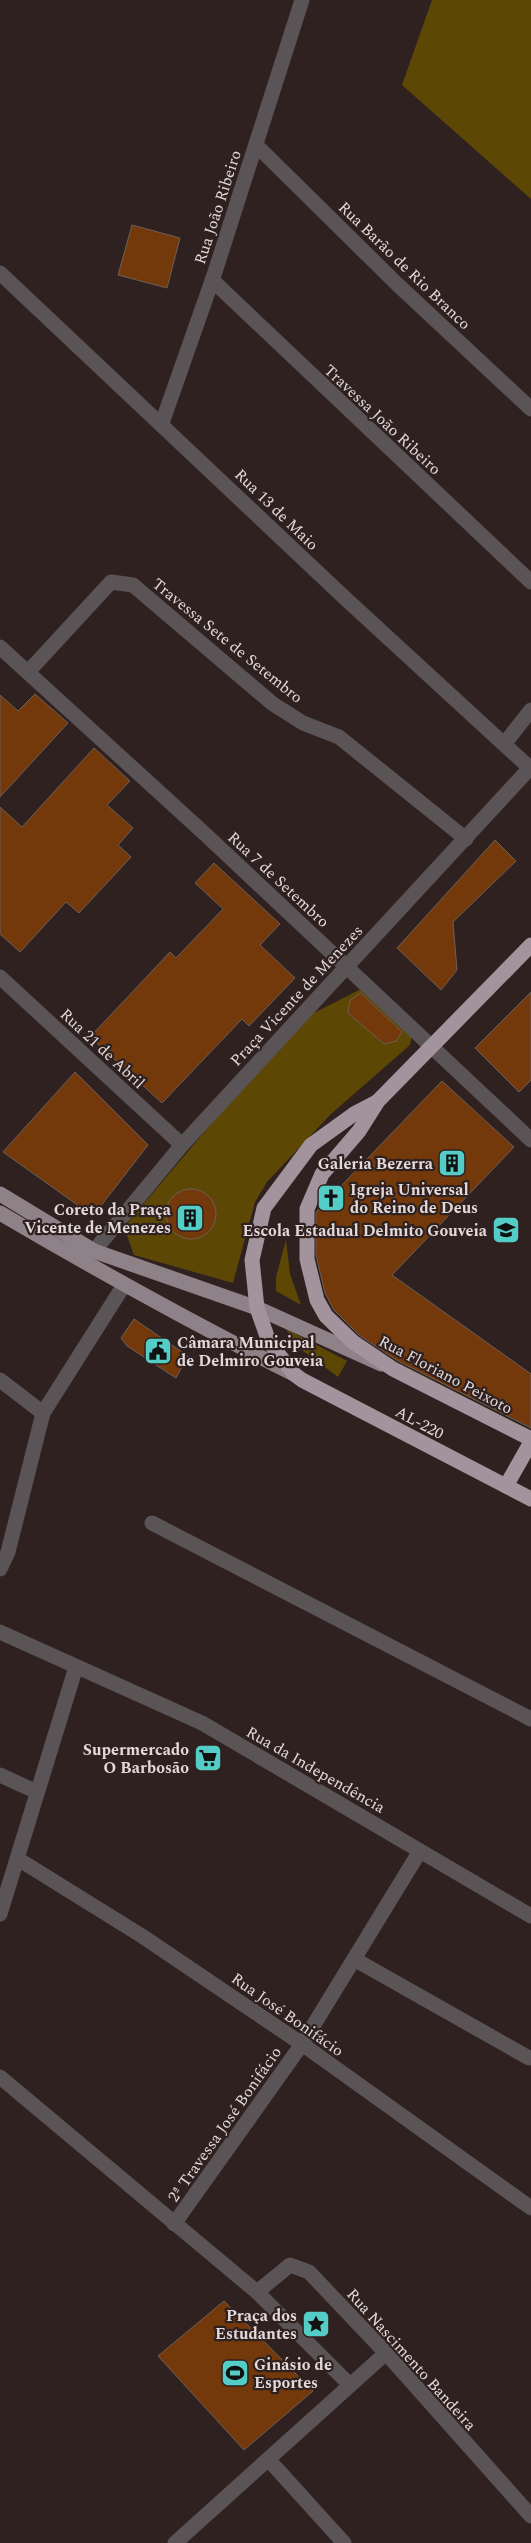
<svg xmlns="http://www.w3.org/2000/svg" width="531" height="2543" font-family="Spectral,serif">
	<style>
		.green { fill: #5d4704 }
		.building { fill: #73390b; stroke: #6e5f57 }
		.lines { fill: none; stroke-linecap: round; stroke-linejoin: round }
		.minor { stroke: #5a5457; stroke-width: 15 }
		.major { stroke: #8f8188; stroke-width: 15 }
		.highway { stroke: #a3939c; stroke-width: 15 }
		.labels { text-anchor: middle; stroke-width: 4.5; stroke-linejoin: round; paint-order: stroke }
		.street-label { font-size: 16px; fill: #e3d9d9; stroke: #302121 }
		.poi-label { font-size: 16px; font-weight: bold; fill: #e3d9d9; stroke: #302121; text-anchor: end }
	</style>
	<rect width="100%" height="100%" fill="#302121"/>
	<g class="green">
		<polygon points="432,0 531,0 531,199 402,85"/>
		<polygon points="363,988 412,1035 410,1045 331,1114 267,1182 255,1202 233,1283 134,1255 124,1227 267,1058 312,1014"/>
		<polygon points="286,1240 290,1274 301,1305 276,1291 276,1277"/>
		<polygon points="286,1329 347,1361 338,1377 299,1348"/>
	</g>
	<g class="building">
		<polygon points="132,225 180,238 167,288 118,275"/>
		<polygon points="35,694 68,723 0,797 0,695 18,711"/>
		<polygon points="94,748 130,781 107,805 133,828 118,845 131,857 79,913 66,902 20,952 0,934 0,807 22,827"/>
		<polygon points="495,840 516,861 453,922 457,970 441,990 397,948"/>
		<polygon points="214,863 280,924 260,945 295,978 249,1026 242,1019 162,1103 90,1037 170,952 176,958 223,909 195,883"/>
		<polygon points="531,992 531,1080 519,1092 475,1048"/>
		<polygon points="361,993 402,1032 396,1041 384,1044 348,1013 350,1000"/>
		<polygon points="75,1072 148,1145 93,1216 3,1152"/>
		<polygon points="442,1081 514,1147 392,1275 531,1374 531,1428 398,1361 359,1335 334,1310 325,1293 316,1255 316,1212"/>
		<circle cx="191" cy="1214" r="25"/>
		<polygon points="134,1319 188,1356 176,1378 127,1346 121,1338"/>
		<polygon points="224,2301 313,2391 244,2450 158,2356"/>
	</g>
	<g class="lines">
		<g class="minor">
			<polyline points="256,145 397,284 531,409"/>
			<polyline points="0,273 347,600 531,769"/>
			<polyline points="212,280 531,582"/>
			<polyline points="162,423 214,275 302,0"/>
			<polyline points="0,647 205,834 531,1140"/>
			<polyline points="28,672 111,582 133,585 273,704 303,723 339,737 466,839"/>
			<polyline points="505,743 531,710"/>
			<polyline points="0,977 182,1145"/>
			<polyline points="94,1251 182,1145 530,768"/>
			<polyline points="0,1380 43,1413"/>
			<polyline points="152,1523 531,1719"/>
			<polyline points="0,1569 8,1552 43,1413 124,1285"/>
			<polyline points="0,1632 202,1723 531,1916"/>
			<polyline points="0,1775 37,1792"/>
			<polyline points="18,1859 142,1936 302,2044 531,2208"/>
			<polyline points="0,1914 76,1667"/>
			<polyline points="354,1959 529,2058"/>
			<polyline points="0,2077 257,2292 350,2385"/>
			<polyline points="174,2224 302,2044 420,1851"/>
			<polyline points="257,2292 290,2265 309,2272 386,2353 531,2516"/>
			<polyline points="268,2459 344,2543"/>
			<polyline points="175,2543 386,2353"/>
		</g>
		<g class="major">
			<polyline points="0,1194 94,1251 257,1308 381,1364"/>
			<path d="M 0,1213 C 97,1270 194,1324 294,1374"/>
		</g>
		<g class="highway">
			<polyline points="531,945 378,1101 359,1131 322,1174 307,1209 307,1259 317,1300 326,1316 353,1342 393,1369 531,1439"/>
			<polyline points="377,1102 354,1114 311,1145 264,1208 252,1260 257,1308 269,1342 294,1374 302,1380 531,1499"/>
			<polyline points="506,1486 531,1442"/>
		</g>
	</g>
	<defs>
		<g id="building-square" transform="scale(1.4375)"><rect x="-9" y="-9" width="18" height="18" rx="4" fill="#54cdc7" stroke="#302121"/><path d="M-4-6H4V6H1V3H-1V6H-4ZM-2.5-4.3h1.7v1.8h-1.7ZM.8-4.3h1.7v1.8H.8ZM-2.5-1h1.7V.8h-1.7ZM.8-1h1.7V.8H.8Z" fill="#111"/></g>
		<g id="church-square" transform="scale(1.4375)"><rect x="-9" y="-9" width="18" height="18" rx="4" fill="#54cdc7" stroke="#302121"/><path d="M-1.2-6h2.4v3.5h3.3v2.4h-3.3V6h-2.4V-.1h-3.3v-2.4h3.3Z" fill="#111"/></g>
		<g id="school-square" transform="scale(1.4375)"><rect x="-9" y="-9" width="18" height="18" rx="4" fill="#54cdc7" stroke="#302121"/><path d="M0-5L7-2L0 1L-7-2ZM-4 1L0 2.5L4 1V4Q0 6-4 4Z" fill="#111"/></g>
		<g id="civic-square" transform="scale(1.4375)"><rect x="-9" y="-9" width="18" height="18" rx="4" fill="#54cdc7" stroke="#302121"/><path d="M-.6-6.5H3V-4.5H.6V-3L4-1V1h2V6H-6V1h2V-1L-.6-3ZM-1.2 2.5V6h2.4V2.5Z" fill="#111"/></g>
		<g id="supermarket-square" transform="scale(1.4375)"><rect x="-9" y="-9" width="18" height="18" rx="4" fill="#54cdc7" stroke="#302121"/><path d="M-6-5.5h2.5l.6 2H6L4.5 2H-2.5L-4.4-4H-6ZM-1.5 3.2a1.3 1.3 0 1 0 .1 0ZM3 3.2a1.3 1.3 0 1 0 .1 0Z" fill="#111"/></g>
		<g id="sight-square" transform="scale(1.4375)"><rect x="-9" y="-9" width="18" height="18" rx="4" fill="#54cdc7" stroke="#302121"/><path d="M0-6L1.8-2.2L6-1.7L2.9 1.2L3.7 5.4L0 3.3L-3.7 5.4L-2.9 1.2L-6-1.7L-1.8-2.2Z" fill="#111"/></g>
		<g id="stadium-square" transform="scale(1.4375)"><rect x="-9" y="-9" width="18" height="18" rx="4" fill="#54cdc7" stroke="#302121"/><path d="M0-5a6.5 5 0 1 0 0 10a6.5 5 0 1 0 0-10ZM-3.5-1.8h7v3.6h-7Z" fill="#111"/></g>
	</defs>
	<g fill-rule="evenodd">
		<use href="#building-square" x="452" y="1163"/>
		<use href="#church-square" x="331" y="1198"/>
		<use href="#building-square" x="190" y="1218"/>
		<use href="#school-square" x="506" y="1230"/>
		<use href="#civic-square" x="158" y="1351"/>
		<use href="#supermarket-square" x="208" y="1758"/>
		<use href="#sight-square" x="316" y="2324"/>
		<use href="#stadium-square" x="235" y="2373"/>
	</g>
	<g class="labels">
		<g class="street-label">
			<text transform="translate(217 207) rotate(-72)" y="6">Rua João Ribeiro</text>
			<text transform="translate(405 265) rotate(44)" y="6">Rua Barão de Rio Branco</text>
			<text transform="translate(383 419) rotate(43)" y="6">Travessa João Ribeiro</text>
			<text transform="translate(277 509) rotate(44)" y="6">Rua 13 de Maio</text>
			<text transform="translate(228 640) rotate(39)" y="6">Travessa Sete de Setembro</text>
			<text transform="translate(279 879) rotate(43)" y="6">Rua 7 de Setembro</text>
			<text transform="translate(296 995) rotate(-47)" y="6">Praça Vicente de Menezes</text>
			<text transform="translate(103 1048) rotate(43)" y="6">Rua 21 de Abril</text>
			<text transform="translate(446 1374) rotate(28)" y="6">Rua Floriano Peixoto</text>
			<text transform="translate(420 1422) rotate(28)" y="6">AL-220</text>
			<text transform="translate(316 1769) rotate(30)" y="6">Rua da Independência</text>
			<text transform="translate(288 2014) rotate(35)" y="6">Rua José Bonifácio</text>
			<text transform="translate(224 2124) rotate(-55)" y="6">2ª Travessa José Bonifácio</text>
			<text transform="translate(412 2359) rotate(48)" y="6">Rua Nascimento Bandeira</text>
		</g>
		<g class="poi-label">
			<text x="433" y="1169">Galeria Bezerra</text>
			<text x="350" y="1195" text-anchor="start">Igreja Universal<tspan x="350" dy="18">do Reino de Deus</tspan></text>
			<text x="171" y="1215">Coreto da Praça<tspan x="171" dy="18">Vicente de Menezes</tspan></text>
			<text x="487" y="1236">Escola Estadual Delmito Gouveia</text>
			<text x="177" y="1348" text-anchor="start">Câmara Municipal<tspan x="177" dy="18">de Delmiro Gouveia</tspan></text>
			<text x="189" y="1755">Supermercado<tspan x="189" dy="18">O Barbosão</tspan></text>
			<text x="297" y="2321">Praça dos<tspan x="297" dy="18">Estudantes</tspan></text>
			<text x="254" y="2370" text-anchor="start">Ginásio de<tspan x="254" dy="18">Esportes</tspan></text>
		</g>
	</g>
</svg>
